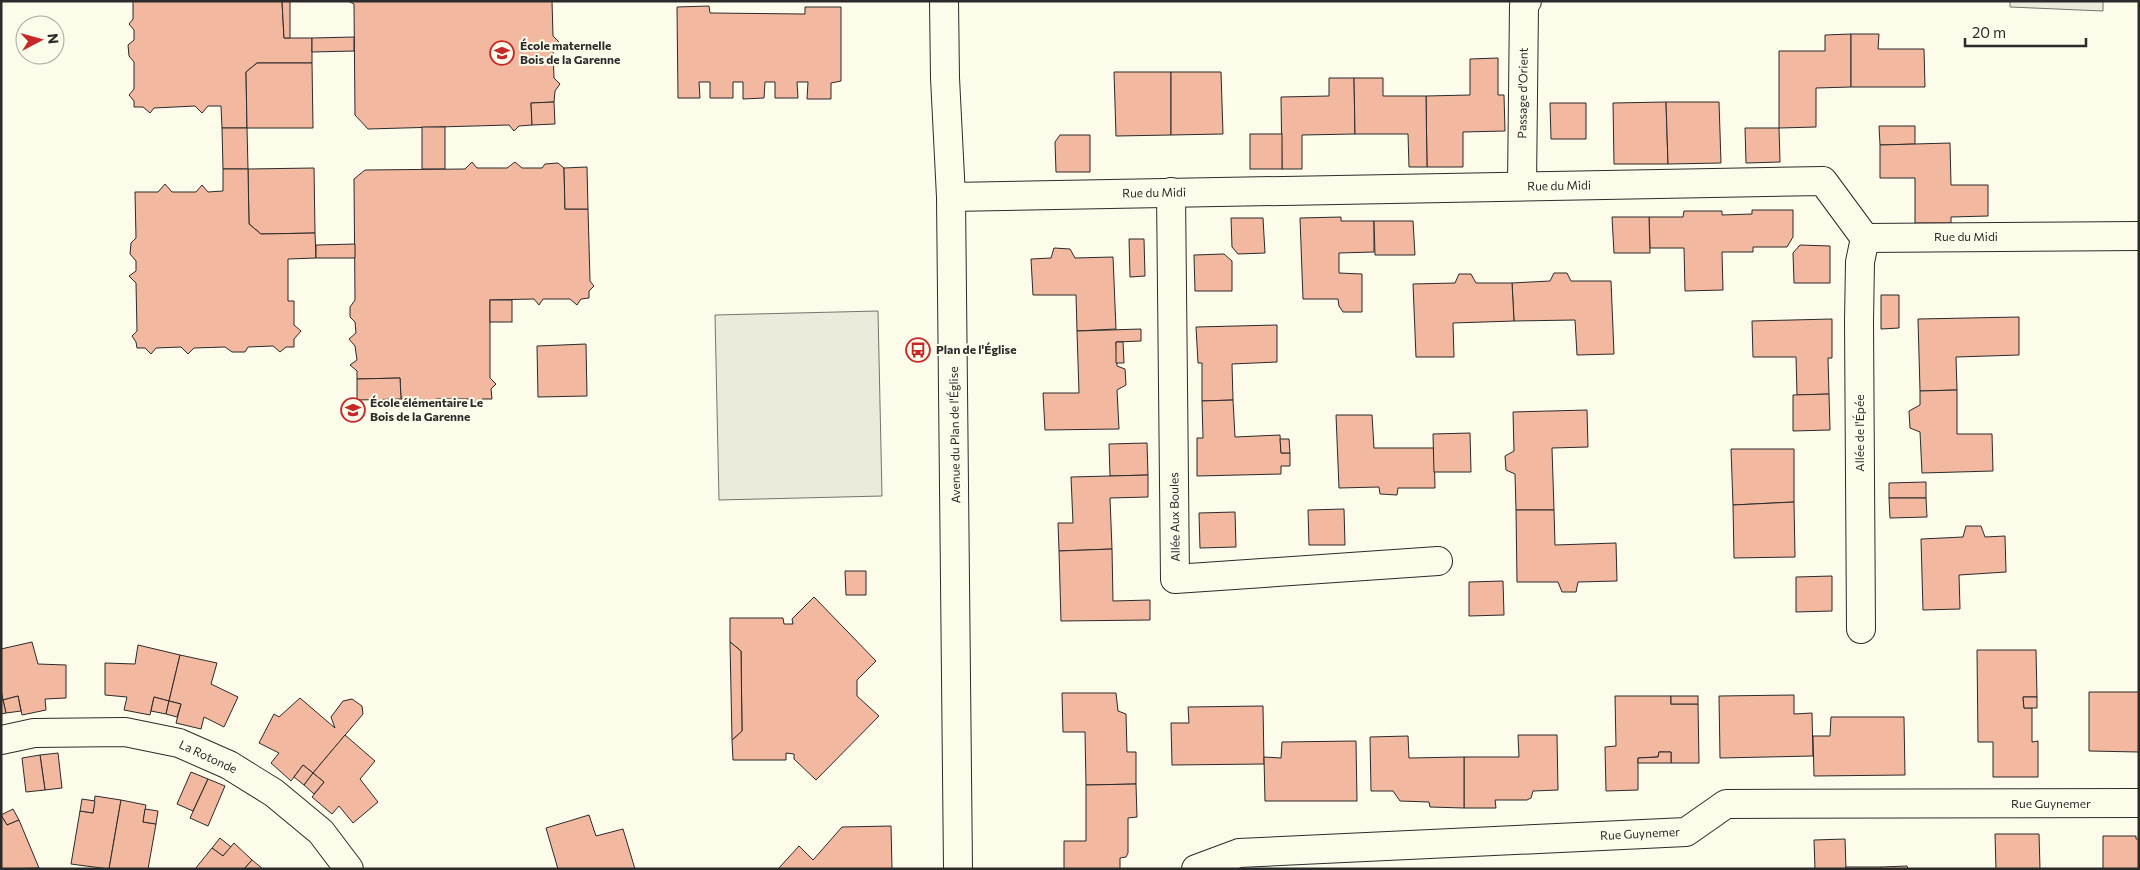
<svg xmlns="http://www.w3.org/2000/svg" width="2140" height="870" font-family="Commissioner,sans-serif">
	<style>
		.parking { fill: #eceadb; stroke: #74746e }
		.building { fill: #f2b8a0; stroke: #2b2b2b }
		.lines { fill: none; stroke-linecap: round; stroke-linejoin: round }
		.minor-casing { stroke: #2b2b2b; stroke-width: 30 }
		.minor { stroke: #fdfbea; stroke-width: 28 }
		.labels { text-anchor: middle; stroke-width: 4; stroke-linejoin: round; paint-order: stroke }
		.poi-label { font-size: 12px; font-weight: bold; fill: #2b2b2b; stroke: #fdfbea; text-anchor: start }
		.street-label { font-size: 12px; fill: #2b2b2b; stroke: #fdfbea }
	</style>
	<rect width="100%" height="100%" fill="#fdfbea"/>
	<g class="parking">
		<polygon points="2010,1 2103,1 2103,11 2010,7"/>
		<polygon points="878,311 882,496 719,500 715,315"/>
	</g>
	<g class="building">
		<polygon points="133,1 282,1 284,38 312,38 312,63 257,63 246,72 247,128 222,128 221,106 208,106 202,113 195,106 154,108 150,113 143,107 134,107 134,101 129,95 134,89 134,62 129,56 128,45 134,40 134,30 129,24 133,19"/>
		<polygon points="282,1 290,1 290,38 284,38"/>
		<polygon points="348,1 552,1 553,36 559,42 553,49 554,78 560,84 555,91 554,102 531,103 532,125 519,126 514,131 509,125 368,129 355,115 354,4"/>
		<polygon points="709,6 710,13 805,14 805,7 841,7 841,81 831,83 831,99 807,99 808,82 797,82 798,98 775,98 775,82 765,82 764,98 743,99 743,82 733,82 733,98 710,98 710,82 699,82 700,98 678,98 677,7"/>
		<polygon points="1851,34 1851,87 1816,88 1816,127 1779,128 1779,51 1825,51 1825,35"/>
		<polygon points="1851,34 1879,34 1878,49 1924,49 1925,87 1851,87"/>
		<polygon points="354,37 354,51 312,52 312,38"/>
		<polygon points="1498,58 1498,95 1504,95 1505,131 1463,132 1463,167 1427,167 1426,96 1470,95 1470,59"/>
		<polygon points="257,63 312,63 313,128 247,128 246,72"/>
		<polygon points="1114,72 1171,72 1171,135 1116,136"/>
		<polygon points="1171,72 1221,72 1223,134 1171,135"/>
		<polygon points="1329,78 1354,78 1355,134 1302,135 1302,169 1282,169 1281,97 1329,96"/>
		<polygon points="1354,78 1383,78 1383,96 1426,96 1427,167 1409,167 1408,134 1355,134"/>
		<polygon points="554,102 555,124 532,125 531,103"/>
		<polygon points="1666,102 1668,164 1614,164 1613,103"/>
		<polygon points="1666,102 1719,102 1721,163 1668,164"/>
		<polygon points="1550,103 1586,103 1586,139 1551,139"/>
		<polygon points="1879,126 1915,126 1915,144 1880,145"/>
		<rect x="422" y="127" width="23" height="42"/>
		<polygon points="222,128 247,128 248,169 223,169"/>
		<polygon points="1745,128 1779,128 1780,162 1746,163"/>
		<rect x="1250" y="134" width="32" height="35"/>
		<polygon points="1060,135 1090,135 1090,172 1056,172 1055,142"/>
		<polygon points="1950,143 1951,185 1988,185 1988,216 1951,217 1951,223 1915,223 1915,178 1880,178 1880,145"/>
		<polygon points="472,162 477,168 507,168 515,162 522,168 542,168 545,164 558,163 564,168 565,209 588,209 590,281 594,286 589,291 589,298 581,299 577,305 570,299 543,299 539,305 534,299 490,300 490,378 496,384 491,389 492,399 482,399 477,404 471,399 436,399 430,405 424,399 418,406 412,399 401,399 400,378 357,379 357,371 350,365 357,360 355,346 349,339 356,333 355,322 350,317 350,307 355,300 354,179 365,170 465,169"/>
		<polygon points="587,167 588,209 565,209 564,168"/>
		<polygon points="314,168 315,233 261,234 249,224 248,169"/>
		<polygon points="223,169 248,169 249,224 261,234 315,233 316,258 288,259 288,301 294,301 294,325 301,331 294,339 294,347 286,347 280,352 273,346 248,347 245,352 232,352 225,347 194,348 188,354 181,347 156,348 151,354 145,348 137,348 136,342 132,336 137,331 136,283 129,276 136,271 136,261 130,254 131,243 136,238 135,192 158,192 165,184 172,192 196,192 202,185 208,192 223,191"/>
		<polygon points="1752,210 1793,210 1793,237 1787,247 1753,247 1753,252 1722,252 1723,290 1685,291 1684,248 1650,248 1649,217 1683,217 1684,211 1722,211 1722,215 1752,214"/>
		<polygon points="1341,217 1341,221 1374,221 1374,252 1339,253 1339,273 1362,274 1362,312 1343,312 1339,306 1338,299 1303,299 1300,218"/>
		<polygon points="1612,217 1649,217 1650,253 1614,253"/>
		<polygon points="1231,218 1263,218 1265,253 1238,254 1232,247"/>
		<polygon points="1374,221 1413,221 1415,255 1375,255"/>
		<polygon points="1129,239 1144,239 1145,276 1130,277"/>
		<polygon points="355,244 355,258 316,258 316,245"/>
		<polygon points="1800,245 1830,246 1830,283 1794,283 1793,253"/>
		<polygon points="1054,248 1070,249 1075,258 1113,257 1116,329 1077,331 1076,295 1033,295 1031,259 1051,258"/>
		<polygon points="1224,254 1232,261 1232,291 1195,291 1194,255"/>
		<polygon points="1554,273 1567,273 1571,281 1611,281 1614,354 1577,355 1575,320 1514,321 1512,283 1550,281"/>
		<polygon points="1459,274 1471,274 1476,283 1512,283 1514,321 1453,323 1454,357 1416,357 1413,284 1455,283"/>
		<polygon points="1881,295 1899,295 1899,328 1881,329"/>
		<rect x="490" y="300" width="22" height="22"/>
		<polygon points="2019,317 2019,355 1956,357 1957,390 1920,391 1918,319"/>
		<polygon points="1832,319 1832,358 1828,358 1829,394 1797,395 1796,357 1753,357 1752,321"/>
		<polygon points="1277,325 1277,362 1232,364 1233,400 1202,401 1202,363 1198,363 1196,327"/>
		<polygon points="1141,329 1141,341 1116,342 1117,366 1125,369 1126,385 1117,390 1119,429 1045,430 1043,393 1079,393 1077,331"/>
		<polygon points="1116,342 1123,342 1124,363 1116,363"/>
		<polygon points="586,344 587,396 538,397 537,346"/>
		<polygon points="400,378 401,399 357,400 357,379"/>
		<polygon points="1957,390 1957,434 1992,434 1993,471 1922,473 1920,432 1910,428 1909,411 1920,405 1920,391"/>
		<polygon points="1829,394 1830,430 1793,431 1793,395"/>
		<polygon points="1233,400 1235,437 1280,435 1281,453 1290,453 1290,466 1281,466 1281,474 1197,476 1197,438 1203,438 1202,401"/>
		<polygon points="1587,410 1588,447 1552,448 1554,510 1516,510 1515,474 1506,470 1505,456 1514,451 1513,412"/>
		<polygon points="1336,415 1372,415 1374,448 1434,448 1435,488 1398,488 1397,495 1380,494 1379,487 1339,488"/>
		<polygon points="1470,433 1471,472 1434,472 1433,434"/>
		<polygon points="1280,439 1289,439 1290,453 1281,453"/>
		<polygon points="1147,443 1148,475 1110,476 1109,444"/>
		<polygon points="1731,449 1794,449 1794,502 1733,505"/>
		<polygon points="1148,475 1148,497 1110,498 1112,549 1059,551 1058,523 1073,523 1071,477"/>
		<polygon points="1926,482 1926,498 1889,498 1889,483"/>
		<polygon points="1889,498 1926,498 1927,517 1890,518"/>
		<polygon points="1794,502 1795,557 1734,558 1733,505"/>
		<polygon points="1344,509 1345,545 1309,545 1308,510"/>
		<polygon points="1516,510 1554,510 1555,545 1616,543 1617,581 1578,582 1576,592 1562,592 1558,582 1517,582"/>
		<polygon points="1235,512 1236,547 1200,548 1199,513"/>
		<polygon points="1966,526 1981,526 1985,537 2005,536 2006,572 1959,575 1960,609 1923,610 1921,539 1963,537"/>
		<polygon points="1112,549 1113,601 1150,600 1150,620 1061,621 1059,551"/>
		<polygon points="845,571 866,571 866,595 846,595"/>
		<polygon points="1832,576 1832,611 1796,612 1796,577"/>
		<polygon points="1503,581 1504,615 1469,616 1469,582"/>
		<polygon points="814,597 876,661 857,680 857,696 879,716 816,780 794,759 794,754 786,753 786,760 733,760 732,740 742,731 741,651 730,642 730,618 783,618 784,624 793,624 792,619"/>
		<polygon points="32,642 38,664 66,665 66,698 45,699 46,710 22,715 18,696 3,700 1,690 1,649"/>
		<polygon points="730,642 741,651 742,731 732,740"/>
		<polygon points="138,645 180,655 169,701 154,697 150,715 124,710 127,697 105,695 105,663 135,664"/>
		<polygon points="1977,650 2036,650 2037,697 2023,697 2024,708 2032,708 2032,742 2038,741 2038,777 1993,777 1993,742 1978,742"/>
		<polygon points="180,655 217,663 211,684 238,697 224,727 204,717 201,729 176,723 181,704 169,701"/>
		<polygon points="2089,692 2139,692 2139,752 2089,751"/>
		<polygon points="1062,693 1116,693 1118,711 1126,714 1127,752 1136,752 1136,784 1086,785 1085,732 1063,732"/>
		<polygon points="1794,695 1794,714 1812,713 1813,756 1720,758 1719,696"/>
		<polygon points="18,696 21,711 6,713 3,700"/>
		<polygon points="1615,696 1671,696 1671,704 1698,704 1699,763 1671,763 1671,752 1659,752 1658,757 1638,758 1638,790 1606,791 1605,747 1616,746"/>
		<rect x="1671" y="696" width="27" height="8"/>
		<polygon points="154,697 169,701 166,714 151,711"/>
		<polygon points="2023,697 2037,697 2037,708 2024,708"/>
		<polygon points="300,698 335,728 331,717 343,701 352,699 362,706 363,714 313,773 303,765 291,781 271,763 279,753 259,743 274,714 279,717"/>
		<polygon points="1,700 3,700 6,713 1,714"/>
		<polygon points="169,701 181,704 177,717 166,714"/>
		<polygon points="1263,706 1264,764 1172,765 1171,723 1189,723 1188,707"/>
		<polygon points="1831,717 1904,717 1905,775 1814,776 1813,736 1830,736"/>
		<polygon points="345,735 375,761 360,779 378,802 353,823 339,806 332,814 312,797 324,782 313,773"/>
		<polygon points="1518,735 1557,735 1558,790 1533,791 1531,798 1527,800 1495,800 1496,808 1464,808 1464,757 1519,757"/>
		<polygon points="1408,736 1409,758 1464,757 1464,808 1430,807 1429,802 1400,801 1393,791 1371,791 1370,737"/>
		<polygon points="1356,741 1357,801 1265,801 1264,757 1281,758 1282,742"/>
		<polygon points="1659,752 1671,752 1671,763 1638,763 1638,758 1658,757"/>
		<polygon points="58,753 62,788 45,790 40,755"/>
		<polygon points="40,755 45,790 26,792 22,758"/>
		<polygon points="303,765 313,773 304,785 294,777"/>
		<polygon points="191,772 208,779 193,811 177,804"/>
		<polygon points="313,773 324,782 314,794 304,785"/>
		<polygon points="208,779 225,786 208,826 190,818"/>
		<polygon points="1136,784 1137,817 1128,818 1128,853 1126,857 1120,858 1120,869 1064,869 1064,841 1086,841 1086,785"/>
		<polygon points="95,796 121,800 109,869 71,864 80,811 93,813"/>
		<polygon points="82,799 95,801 93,813 80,811"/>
		<polygon points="121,800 146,805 143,822 156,824 148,869 109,869"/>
		<polygon points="13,809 19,820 7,825 1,815"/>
		<polygon points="145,809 158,811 156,824 143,822"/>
		<polygon points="1,815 7,825 19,820 39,868 1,869"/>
		<polygon points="589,815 596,836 623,829 635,869 558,869 546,828"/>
		<polygon points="891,826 892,869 778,869 799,846 813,860 842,827"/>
		<polygon points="1995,834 2039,834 2040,869 1991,869 1996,869"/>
		<polygon points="2103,836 2136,836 2136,839 2139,839 2139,869 2103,869"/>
		<polygon points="220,838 231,847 223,856 212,848"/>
		<polygon points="1845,839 1846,869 1815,869 1814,840"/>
		<polygon points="234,843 252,860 244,869 195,869 212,848 223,856"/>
		<polygon points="252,860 263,869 244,869"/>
		<polygon points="1907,866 1908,869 1881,869 1881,867"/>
		<rect x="1846" y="867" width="35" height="2"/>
	</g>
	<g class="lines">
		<g class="minor-casing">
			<g id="minor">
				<polyline points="944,1 945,78 951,197 958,869"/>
				<polyline points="1522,186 1524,5 1527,1"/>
				<polyline points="1171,192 1175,579 1438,561"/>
				<polyline points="951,197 1823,181 1865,238 2139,236"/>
				<polyline points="1861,629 1859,321 1860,262 1865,238"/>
				<polyline points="1,740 34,733 125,732 179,743 229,765 274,793 321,832 349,869"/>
				<polyline points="1196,869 1239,853 1686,832 1726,804 2139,803"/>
			</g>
		</g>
		<use href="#minor" class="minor"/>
	</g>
	<defs>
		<g id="school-ring" transform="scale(1.25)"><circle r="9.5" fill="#fdfbea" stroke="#c62828" stroke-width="1.5"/><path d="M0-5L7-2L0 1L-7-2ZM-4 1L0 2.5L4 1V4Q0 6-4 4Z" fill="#c62828"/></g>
		<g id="bus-ring" transform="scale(1.25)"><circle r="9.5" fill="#fdfbea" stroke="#c62828" stroke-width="1.5"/><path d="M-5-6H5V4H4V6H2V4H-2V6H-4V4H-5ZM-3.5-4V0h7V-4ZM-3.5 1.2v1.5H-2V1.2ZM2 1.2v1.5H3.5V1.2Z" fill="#c62828"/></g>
	</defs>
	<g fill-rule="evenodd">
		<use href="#school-ring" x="502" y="53"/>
		<use href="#bus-ring" x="918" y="350"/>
		<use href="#school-ring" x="353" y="410"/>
	</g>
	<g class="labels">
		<g class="poi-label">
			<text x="520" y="50">École maternelle<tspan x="520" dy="14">Bois de la Garenne</tspan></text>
			<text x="936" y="354">Plan de l'Église</text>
			<text x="370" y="407">École élémentaire Le<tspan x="370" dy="14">Bois de la Garenne</tspan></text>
		</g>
		<g class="street-label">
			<text transform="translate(1523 93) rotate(-89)" y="4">Passage d'Orient</text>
			<text transform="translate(1559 186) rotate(-1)" y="4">Rue du Midi</text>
			<text transform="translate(1154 193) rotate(-1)" y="4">Rue du Midi</text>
			<text x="1966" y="241">Rue du Midi</text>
			<text transform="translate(1860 433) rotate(-90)" y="4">Allée de l'Épée</text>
			<text transform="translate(955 435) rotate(-91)" y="4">Avenue du Plan de l'Église</text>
			<text transform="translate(1175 517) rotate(-91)" y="4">Allée Aux Boules</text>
			<text transform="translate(208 757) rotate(25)" y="4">La Rotonde</text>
			<text x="2051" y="808">Rue Guynemer</text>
			<text transform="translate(1640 834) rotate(-3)" y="4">Rue Guynemer</text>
		</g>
	</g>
	<rect width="2140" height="870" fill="none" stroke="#2b2b2b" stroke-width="5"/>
	<g transform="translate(40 40) rotate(84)"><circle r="24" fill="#fdfbea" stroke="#a9a89e"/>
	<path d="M0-4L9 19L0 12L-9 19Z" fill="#c62828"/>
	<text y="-8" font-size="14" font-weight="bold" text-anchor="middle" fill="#2b2b2b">N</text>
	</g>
	<path d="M1965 38v8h121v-8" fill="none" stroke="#2b2b2b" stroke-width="2.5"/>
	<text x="1972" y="38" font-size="15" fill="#2b2b2b" stroke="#fdfbea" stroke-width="4" paint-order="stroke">20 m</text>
</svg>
